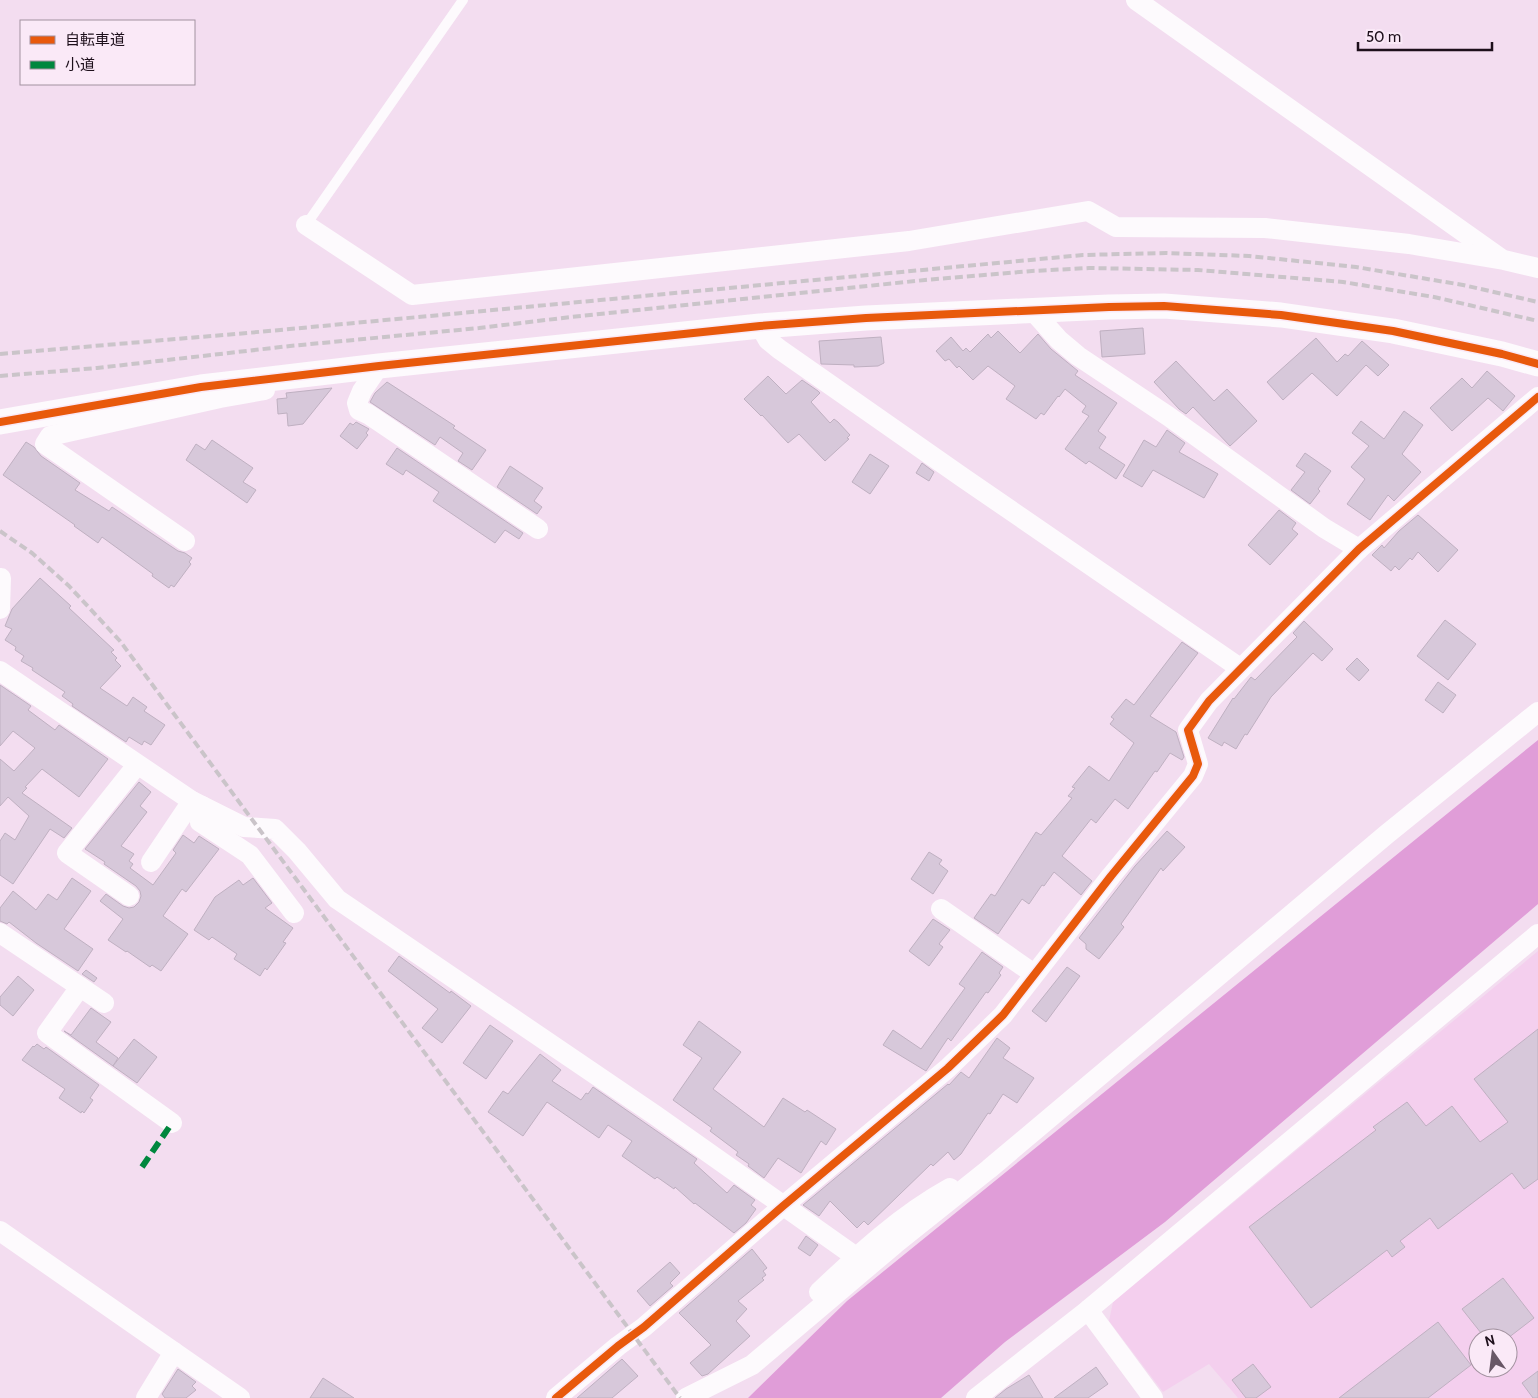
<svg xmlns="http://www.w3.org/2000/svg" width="1538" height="1398" font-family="Cabin,'Noto Sans JP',sans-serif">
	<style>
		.built { fill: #f4cfee; fill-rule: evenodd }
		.water { fill: #e09dd8 }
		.building { fill: #d7c8da; stroke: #bfb0c1 }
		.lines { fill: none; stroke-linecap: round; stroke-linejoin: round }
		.service { stroke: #fdfafd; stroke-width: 10 }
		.minor { stroke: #fdfafd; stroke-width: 20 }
		.tertiary { stroke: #fdfafd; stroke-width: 25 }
		.rail { stroke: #cac4c9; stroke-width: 4; stroke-dasharray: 8 4; stroke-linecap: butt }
		.quiet { stroke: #00873e; stroke-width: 6; stroke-dasharray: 12 6; stroke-linecap: butt }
		.cycleway-casing { stroke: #fae9f7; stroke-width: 11 }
		.cycleway { stroke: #e8590c; stroke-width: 8 }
	</style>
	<rect width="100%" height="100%" fill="#f3ddf0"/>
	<path class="built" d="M 1538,951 L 1538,1398 L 1238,1398 L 1209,1364 L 1163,1392 L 1109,1321 L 1113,1302 ZM 1478,1338 L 1508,1338 L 1508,1368 L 1478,1368 Z"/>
	<polygon class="water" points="1538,740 1538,904 1165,1222 1005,1342 941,1398 748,1398 847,1301"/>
	<g class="building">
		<polygon points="1143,328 1145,354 1102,357 1100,331"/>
		<polygon points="998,331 1020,353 1038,334 1051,349 1078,371 1075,375 1117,403 1098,431 1106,437 1099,448 1125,465 1116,479 1089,461 1086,464 1065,449 1089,416 1082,412 1086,406 1065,389 1059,397 1058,396 1044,415 1041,413 1036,419 1006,399 1015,386 988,366 973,380 959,366 957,368 949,359 945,361 936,351 951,337 963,351 966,348 970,352 988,334 991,338"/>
		<polygon points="881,337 884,363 878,366 854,367 854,365 821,364 819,341"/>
		<polygon points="1316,338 1337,362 1345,354 1348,356 1362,341 1389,365 1378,376 1366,365 1337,396 1312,373 1283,400 1267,382"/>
		<polygon points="1176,361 1214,401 1227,389 1257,421 1230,446 1193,407 1186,414 1179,409 1154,382"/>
		<polygon points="1487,371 1515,396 1503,411 1488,398 1452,431 1430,408 1462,378 1472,388"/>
		<polygon points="768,376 786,394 802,380 818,391 820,393 811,402 830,423 834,419 838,422 850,435 847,438 849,439 825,461 799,434 788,443 762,415 761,416 744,399"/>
		<polygon points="387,382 455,426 453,428 486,450 472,470 458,461 463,453 440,437 435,445 370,402 375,393"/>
		<polygon points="332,388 303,424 288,426 287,413 278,414 277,399 287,398 286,393"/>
		<polygon points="1404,411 1423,425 1402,454 1421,472 1394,501 1388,495 1370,520 1347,504 1365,479 1351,467 1369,446 1352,433 1361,421 1384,439"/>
		<polygon points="356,422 369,429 366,433 368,435 357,449 340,436 350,423 353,425"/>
		<polygon points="1167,430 1185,443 1179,452 1218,474 1204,498 1153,470 1142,487 1123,476 1144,440 1156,447"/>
		<polygon points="212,440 253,468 243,482 256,490 247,503 186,460 196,444 205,450"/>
		<polygon points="26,442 34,447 41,456 80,483 75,490 109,511 112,507 178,551 185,553 192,558 189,562 191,564 174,587 171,585 169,588 152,576 153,574 102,537 98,543 74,526 75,525 3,475"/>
		<polygon points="397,448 523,533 519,539 505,530 495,543 433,501 439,492 406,470 403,475 386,464"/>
		<polygon points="1305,453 1331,471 1318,489 1320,491 1310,504 1291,490 1305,472 1296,466"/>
		<polygon points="870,454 889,466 870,494 852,482"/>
		<polygon points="922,463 934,472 929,481 916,473"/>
		<polygon points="510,466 543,488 534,501 542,507 537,514 497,487"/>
		<polygon points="1279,510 1296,523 1292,529 1298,534 1270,565 1248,545"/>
		<polygon points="1418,515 1458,550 1438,572 1418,552 1412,560 1410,558 1399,570 1395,566 1391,571 1372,555 1382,545 1384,548 1399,531"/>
		<polygon points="40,578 71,606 69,608 114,650 111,652 117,658 115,660 121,666 100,688 127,706 133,697 147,707 144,711 165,725 151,745 144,741 142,745 129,737 126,742 72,706 73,704 62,696 65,692 32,670 33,668 21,661 24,656 15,650 16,647 5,640 12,629 5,626 12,609"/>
		<polygon points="1445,620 1476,644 1448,680 1417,656"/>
		<polygon points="1304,621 1333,649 1322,661 1313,653 1271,697 1247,735 1245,734 1236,749 1224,742 1222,746 1208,738 1233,698 1234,699 1251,677 1255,680 1297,637 1293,633"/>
		<polygon points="1182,642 1198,653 1150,716 1176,732 1184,757 1182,760 1170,753 1157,772 1155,771 1128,809 1115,799 1096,823 1091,819 1062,856 1092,881 1081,895 1054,872 1044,886 1042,885 1029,904 1022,899 998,934 974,918 991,894 995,896 1036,832 1041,835 1072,798 1068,796 1075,788 1072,787 1089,766 1109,781 1134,743 1110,724 1114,719 1111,717 1126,699 1134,705"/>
		<polygon points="1357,658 1369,670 1359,681 1346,669"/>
		<polygon points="1438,682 1456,695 1443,713 1425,700"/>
		<polygon points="0,685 31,706 28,710 55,730 59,725 108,759 79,797 42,769 25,787 27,788 22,793 72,828 64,838 50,829 13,884 0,875 0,841 5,833 15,840 29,816 8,797 0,806 0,759 14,771 35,748 13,731 0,746"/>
		<polygon points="139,782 151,792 140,806 147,812 121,846 134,854 129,861 133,864 130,868 153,885 176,853 173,850 183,835 194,843 199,836 219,849 186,892 182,889 163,916 188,934 161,971 152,965 150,967 127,951 126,952 108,940 123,919 100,901 106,894 123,906 129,908 134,907 139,902 141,896 140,891 136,886 104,864 105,862 85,849"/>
		<polygon points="1167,831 1185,847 1163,871 1161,868 1121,924 1124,927 1099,959 1086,949 1086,944 1079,938 1135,866"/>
		<polygon points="929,852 942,860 939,864 948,871 933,894 911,879"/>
		<polygon points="72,878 91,891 64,929 93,949 78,971 36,943 9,922 7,924 0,921 0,908 13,891 36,910 48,894 57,900"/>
		<polygon points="253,878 272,903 265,908 293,928 283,942 286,943 267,970 265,968 260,976 234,959 237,954 212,937 209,940 194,930 215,897 239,880 243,885"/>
		<polygon points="933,919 950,930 939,944 943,947 929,966 909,951"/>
		<polygon points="982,952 1003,967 999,973 1001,975 988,993 986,992 951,1041 948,1038 926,1071 883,1045 893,1030 921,1049 965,988 959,984"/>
		<polygon points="399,956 450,993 451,991 471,1006 442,1043 422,1028 438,1009 388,971"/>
		<polygon points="1067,967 1080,976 1046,1022 1032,1011"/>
		<polygon points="86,970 97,978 94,982 82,974"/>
		<polygon points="18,976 34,990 13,1016 0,1005 0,997"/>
		<polygon points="91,1008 111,1022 96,1042 118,1058 113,1066 64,1031 71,1035"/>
		<polygon points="699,1021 741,1052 713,1089 764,1127 783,1098 805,1112 807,1110 836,1129 826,1145 821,1141 801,1173 778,1158 764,1178 748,1166 749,1164 736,1155 738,1152 710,1131 712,1128 673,1100 702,1058 683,1045"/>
		<polygon points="490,1025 513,1041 486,1079 463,1063"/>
		<polygon points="1538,1029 1538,1179 1524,1189 1512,1173 1438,1229 1430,1218 1400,1241 1405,1247 1392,1257 1387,1250 1311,1308 1249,1227 1376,1130 1373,1127 1407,1102 1426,1126 1452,1106 1480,1142 1508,1122 1474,1079"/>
		<polygon points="997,1038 1010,1048 1003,1058 1034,1078 1017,1103 1003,1094 990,1114 988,1113 961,1154 954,1160 948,1152 933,1166 931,1164 868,1225 864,1221 857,1228 830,1201 819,1216 803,1205 948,1084 949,1085 961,1072 969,1078"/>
		<polygon points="134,1039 157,1057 137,1083 113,1066"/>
		<polygon points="37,1044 44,1049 46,1047 99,1085 90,1098 93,1100 84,1113 82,1111 81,1113 59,1098 65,1089 22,1060 33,1046 34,1047"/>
		<polygon points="540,1054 561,1070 552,1081 581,1100 586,1093 588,1094 593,1087 697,1159 694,1163 727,1193 734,1185 755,1200 751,1205 756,1209 746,1223 734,1233 695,1203 694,1204 675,1187 674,1189 657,1177 655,1179 622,1156 632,1141 608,1125 599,1138 547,1102 523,1136 488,1112 503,1091 508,1094"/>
		<polygon points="806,1236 818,1245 810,1256 798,1248"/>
		<polygon points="752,1249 767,1268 763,1271 766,1275 762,1278 764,1280 738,1301 747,1309 736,1321 750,1336 708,1374 702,1376 690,1363 711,1345 679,1313"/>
		<polygon points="670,1262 680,1273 670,1283 673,1286 650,1306 637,1291"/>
		<polygon points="1503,1278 1534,1318 1508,1338 1485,1338 1462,1309"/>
		<polygon points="1438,1322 1471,1365 1428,1398 1339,1398"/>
		<polygon points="622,1359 638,1376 612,1398 577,1398"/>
		<polygon points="1253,1364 1271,1387 1256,1398 1246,1398 1232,1380"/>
		<polygon points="1096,1367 1108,1384 1088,1398 1054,1398"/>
		<polygon points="178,1369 196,1382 192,1386 196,1390 186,1398 165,1398 162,1394"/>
		<polygon points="1538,1371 1538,1398 1533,1398 1522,1383"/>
		<polygon points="1029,1375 1043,1398 995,1398 1006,1389"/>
		<polygon points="323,1378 354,1398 310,1398"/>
	</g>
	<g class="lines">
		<polyline class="service" points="306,225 463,0"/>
		<g class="minor">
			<polyline points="1136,0 1500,258"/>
			<polyline points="306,225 412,295 909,241 1088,211 1116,227 1265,228 1409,244 1504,260 1538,268"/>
			<polyline points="1034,312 1059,340 1078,356 1168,416 1324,528 1359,549"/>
			<polyline points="760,326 768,340 779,349 962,477 1240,668"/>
			<polyline points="379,366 362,391 357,403 359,410 368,414 538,529"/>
			<polyline points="185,541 45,444 50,436 220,398 265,390"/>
			<polyline points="0,609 1,578"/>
			<polyline points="0,671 192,801 244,827 275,829 297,851 337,899 655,1115 856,1257"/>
			<polyline points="202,806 200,822 250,855 294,913"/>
			<polyline points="151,862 192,801"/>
			<polyline points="129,896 67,853 137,765"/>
			<polyline points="941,909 1034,974"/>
			<polyline points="0,933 104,1003"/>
			<polyline points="80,987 47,1033 172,1123"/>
			<polyline points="0,1231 240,1398"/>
			<path d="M 819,1292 C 859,1254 901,1215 950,1188"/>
			<polyline points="1088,1310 1153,1398"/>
			<polyline points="146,1398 174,1352"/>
			<polyline points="556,1398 618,1346 644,1327 783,1206 948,1068 1003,1015 1111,876 1193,776 1198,764 1188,730 1209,701 1359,549 1538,397"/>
			<polyline points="686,1398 752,1365 895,1244 989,1169 1387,834 1538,712"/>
			<polyline points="976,1398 1088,1310 1538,934"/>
		</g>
		<polyline class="tertiary" points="0,422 201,387 379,366 760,326 866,318 1109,307 1164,306 1281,315 1393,331 1502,354 1538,364"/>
		<g class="rail">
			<polyline points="0,354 247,333 1083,255 1166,253 1249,256 1356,267 1463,285 1538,302"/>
			<polyline points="0,376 97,368 290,346 479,328 571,317 925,280 1032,271 1089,268 1198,270 1343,282 1434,297 1538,321"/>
			<polyline points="0,531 32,553 69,586 120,641 680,1398"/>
		</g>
		<polyline class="quiet" points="142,1167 172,1123"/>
		<g class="cycleway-casing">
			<g id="cycleway">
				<polyline points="0,422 201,387 379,366 760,326 866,318 1109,307 1164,306 1281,315 1393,331 1502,354 1538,364"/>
				<polyline points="556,1398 618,1346 644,1327 783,1206 948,1068 1003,1015 1111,876 1193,776 1198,764 1188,730 1209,701 1359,549 1538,397"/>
			</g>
		</g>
		<use href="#cycleway" class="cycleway"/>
	</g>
	<rect x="20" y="20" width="175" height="65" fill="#fae9f7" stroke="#a2929f"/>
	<rect x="30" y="36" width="25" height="8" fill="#e8590c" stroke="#a2929f"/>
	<text x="65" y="45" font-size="15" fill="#1d0f1b">自転車道</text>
	<rect x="30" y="61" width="25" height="8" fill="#00873e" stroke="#a2929f"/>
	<text x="65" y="70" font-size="15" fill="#1d0f1b">小道</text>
	<g transform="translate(1493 1353) rotate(346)"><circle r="24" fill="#fae9f7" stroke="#a2929f"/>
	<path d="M0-4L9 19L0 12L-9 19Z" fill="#685766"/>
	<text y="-8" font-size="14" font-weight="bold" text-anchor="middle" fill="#1d0f1b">N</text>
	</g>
	<path d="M1358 42v8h134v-8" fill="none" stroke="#1d0f1b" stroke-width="2.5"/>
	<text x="1366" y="42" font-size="15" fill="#1d0f1b" stroke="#fae9f7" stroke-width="4" paint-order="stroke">50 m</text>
</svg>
